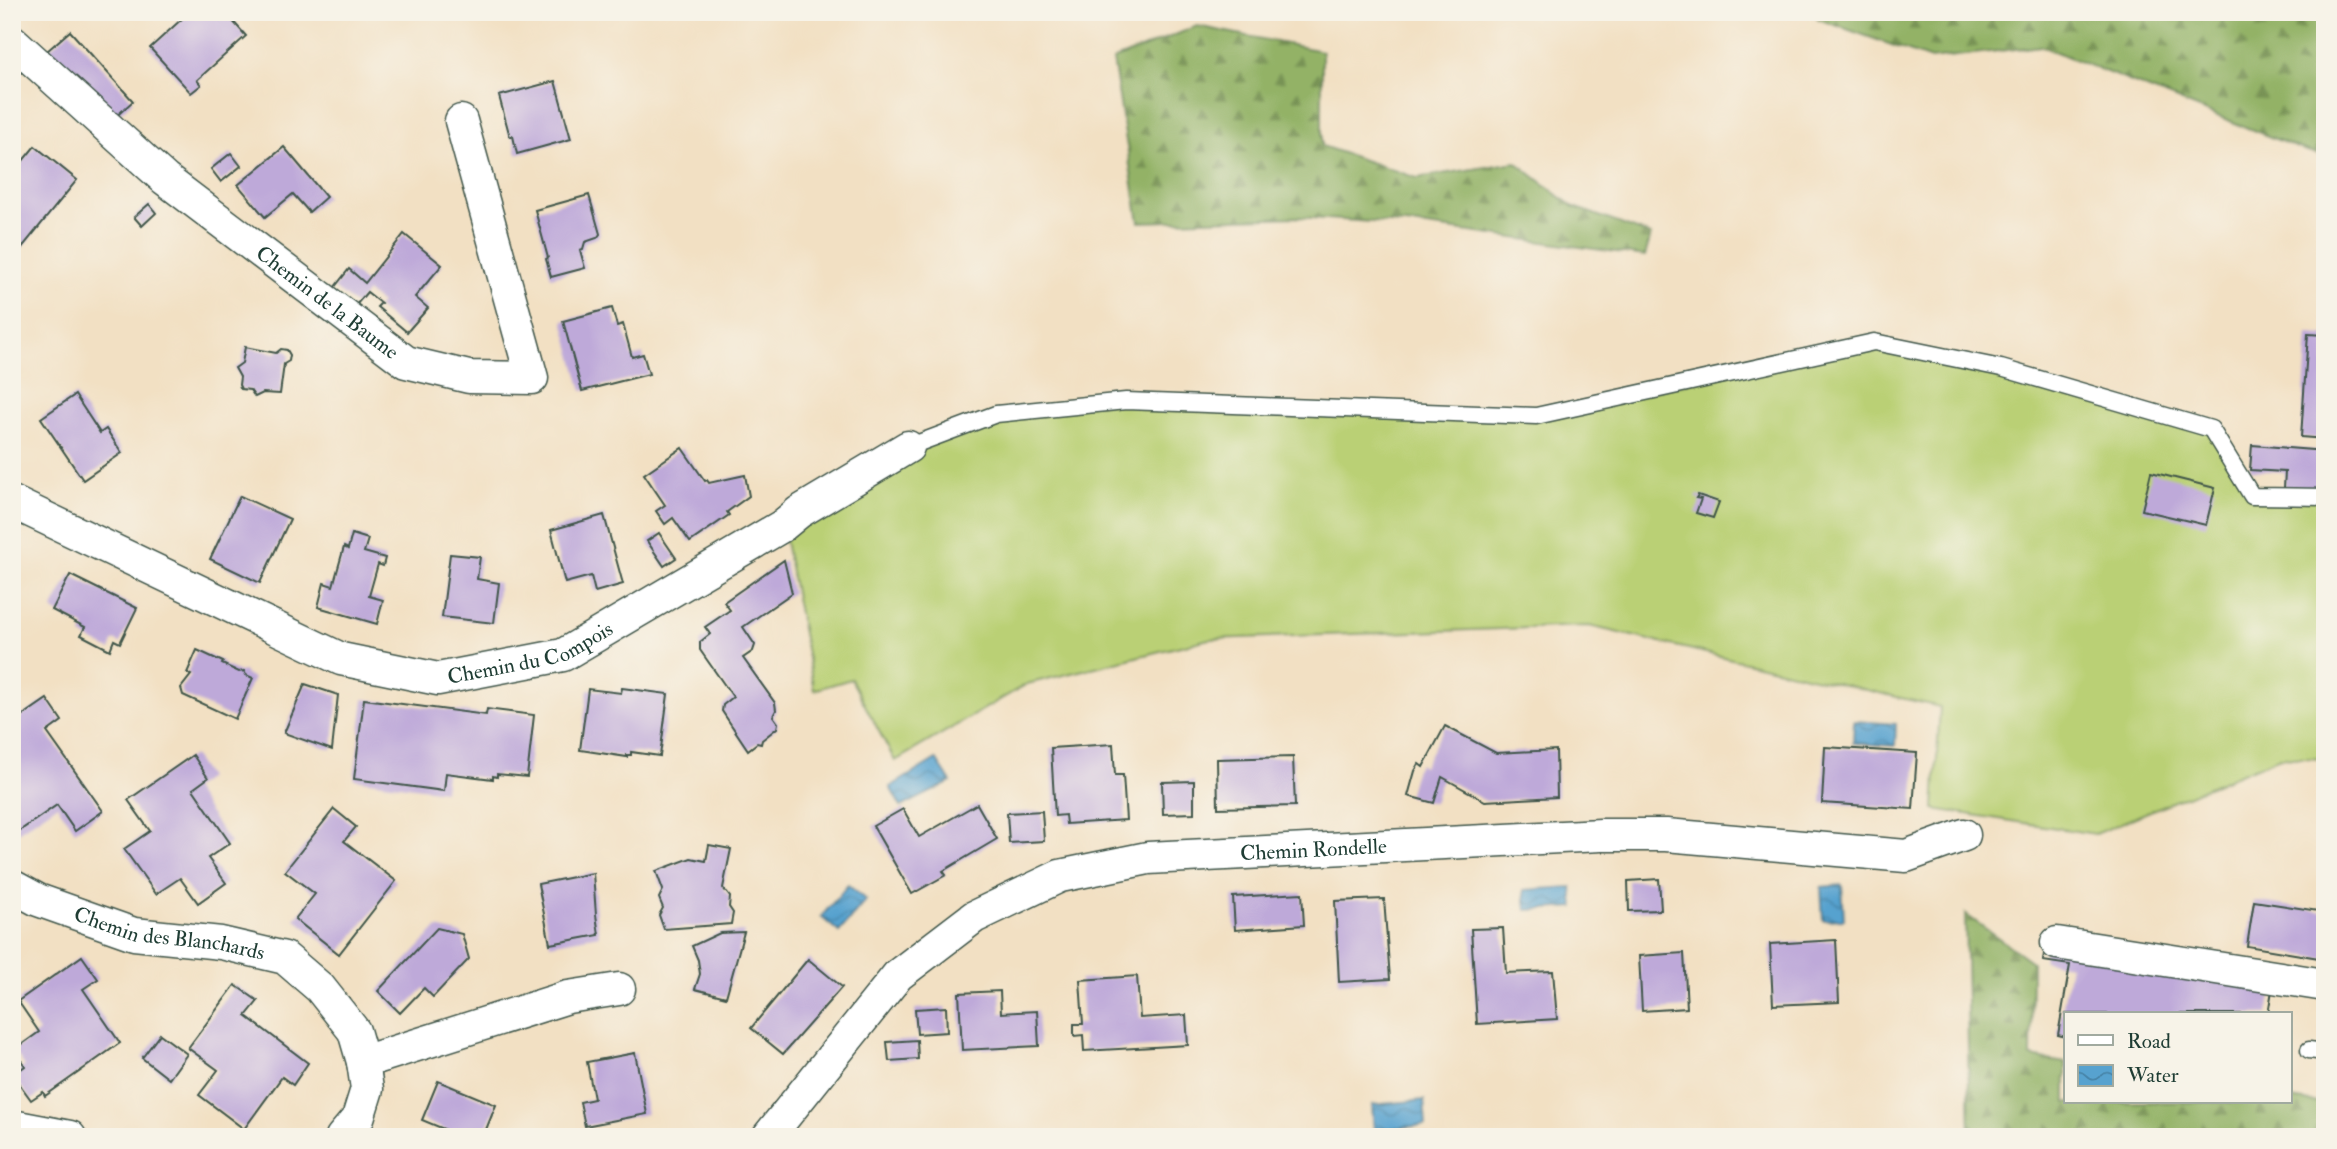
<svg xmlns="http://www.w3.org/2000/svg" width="2337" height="1149" font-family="'IM FELL Double Pica',serif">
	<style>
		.grass { fill: #bad074; stroke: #6c8654; stroke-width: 2 }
		.forest { fill: url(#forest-firs); stroke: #59784d; stroke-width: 2 }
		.water { fill: url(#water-waves); stroke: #3b7082; stroke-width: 2 }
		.building { fill: #bea9d9 }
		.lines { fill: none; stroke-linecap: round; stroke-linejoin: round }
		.lane-casing { stroke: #3f5549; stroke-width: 19 }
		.street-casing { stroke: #3f5549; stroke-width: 35 }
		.lane { stroke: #fff; stroke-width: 16 }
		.street { stroke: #fff; stroke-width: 32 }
		.labels { text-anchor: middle; stroke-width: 7; stroke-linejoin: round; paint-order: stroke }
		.street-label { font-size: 21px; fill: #1f3d34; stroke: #f7f3e8 }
	</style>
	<defs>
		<pattern id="forest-firs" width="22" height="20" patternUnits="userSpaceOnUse" patternTransform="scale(1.75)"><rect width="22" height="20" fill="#93b266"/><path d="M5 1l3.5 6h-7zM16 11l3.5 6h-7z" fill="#779255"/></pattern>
		<pattern id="water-waves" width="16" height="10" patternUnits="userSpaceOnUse" patternTransform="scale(1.75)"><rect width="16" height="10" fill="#57a2cf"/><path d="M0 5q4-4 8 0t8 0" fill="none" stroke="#4785a9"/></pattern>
	</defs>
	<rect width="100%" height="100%" fill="#f7f3e8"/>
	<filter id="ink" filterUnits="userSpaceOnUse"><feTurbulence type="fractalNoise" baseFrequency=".0143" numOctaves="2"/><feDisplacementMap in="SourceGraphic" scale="14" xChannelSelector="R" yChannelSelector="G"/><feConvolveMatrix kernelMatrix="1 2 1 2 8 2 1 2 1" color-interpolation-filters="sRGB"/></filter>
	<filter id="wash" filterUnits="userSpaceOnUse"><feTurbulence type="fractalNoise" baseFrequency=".00686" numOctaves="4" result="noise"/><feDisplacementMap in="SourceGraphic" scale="28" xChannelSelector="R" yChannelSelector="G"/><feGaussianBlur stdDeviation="1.57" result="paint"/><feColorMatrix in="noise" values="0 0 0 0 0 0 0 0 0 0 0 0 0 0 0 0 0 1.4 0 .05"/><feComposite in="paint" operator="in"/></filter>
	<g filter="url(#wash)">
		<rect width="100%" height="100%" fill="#f2e0c3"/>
		<polygon class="grass" points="1874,342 2211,429 2252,496 2325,497 2325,759 2280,757 2095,834 1934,809 1940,707 1589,626 1209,639 1027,684 895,761 851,679 814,690 782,526 898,453 996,414 1126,401 1536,416"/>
		<g class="forest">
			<polygon points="1815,12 2325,12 2325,157 2293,146 2041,46 1931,59 1818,19"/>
			<polygon points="1197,26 1322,51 1322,146 1417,178 1516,162 1572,206 1651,235 1645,256 1419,225 1296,217 1139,222 1113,60"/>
			<polygon points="1965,914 2032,962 2031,1057 2066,1063 2066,1102 2290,1102 2290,1099 2325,1104 2325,1137 1970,1137"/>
		</g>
		<g class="water">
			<polygon points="1854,721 1896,724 1895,746 1853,743"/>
			<polygon points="936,759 951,782 901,807 890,787"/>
			<polygon points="848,885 866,900 839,932 821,917"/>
			<polygon points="1842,885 1844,919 1823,920 1821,887"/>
			<polygon points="1572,887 1574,907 1526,910 1524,890"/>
			<polygon points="1424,1100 1426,1125 1374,1130 1372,1105"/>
		</g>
		<g id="blocks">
			<g class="building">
				<polygon points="179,12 239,12 231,19 246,36 197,80 201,85 191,93 150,48 184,17"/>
				<polygon points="70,31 133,101 111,121 47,51"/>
				<polygon points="555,81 571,139 517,154 513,136 510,137 499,96"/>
				<polygon points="35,146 77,180 12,260 12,174"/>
				<polygon points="284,147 326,197 309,212 293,194 265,217 238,185"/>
				<polygon points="231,153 241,166 221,182 211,169"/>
				<polygon points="589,195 600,234 597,238 585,242 583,249 580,250 585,268 551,277 546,259 548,258 535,210"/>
				<polygon points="149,204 156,213 142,226 134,217"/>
				<polygon points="404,234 442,265 415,297 428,308 407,332 377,307 381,303 367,292 356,305 334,288 349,269 365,283"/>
				<polygon points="612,308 617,326 623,324 632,357 643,354 649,374 582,391 563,321"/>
				<polygon points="2308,334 2325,335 2325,439 2301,437"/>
				<polygon points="245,347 276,353 281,349 287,350 290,355 289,361 284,364 280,394 263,393 255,397 250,390 241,389 239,385 240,377 235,368 242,363"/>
				<polygon points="75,395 100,433 106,429 122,453 83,480 41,418"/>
				<polygon points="2252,445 2325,451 2325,491 2284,488 2285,472 2250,470"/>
				<polygon points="682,448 705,481 707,480 709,483 745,475 749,496 727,512 729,515 690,542 673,518 665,524 656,511 665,505 644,474"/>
				<polygon points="2151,472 2215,488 2206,525 2142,510"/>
				<polygon points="1698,495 1719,502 1713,518 1696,513 1701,499 1696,498"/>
				<polygon points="240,496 290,519 260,583 210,559"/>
				<polygon points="604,515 623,584 595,592 591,576 565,583 551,530"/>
				<polygon points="659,533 676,558 664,566 647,541"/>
				<polygon points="352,534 368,539 364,552 385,558 383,566 378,564 369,596 383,600 377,624 318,607 324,583 333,586 344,547 348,549"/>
				<polygon points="450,554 480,557 477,579 499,583 494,623 442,617"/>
				<polygon points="784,560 792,593 743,627 755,645 753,651 743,658 775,703 776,710 773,716 778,723 777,728 762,740 761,744 757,743 748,750 722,711 723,705 733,697 700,650 700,642 710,634 705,627 730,610 724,602"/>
				<polygon points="70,575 137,608 120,643 114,640 110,650 81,635 85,627 52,610"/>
				<polygon points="197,650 223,662 222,664 239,672 244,671 246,675 253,678 235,719 183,695 181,688 191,675 187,673"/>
				<polygon points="305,684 338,695 332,750 284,733"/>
				<polygon points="622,688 668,694 660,756 631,752 631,755 627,755 627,757 580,750 588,689 621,693"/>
				<polygon points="47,699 62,721 47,732 103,811 75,831 57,805 12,836 12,723"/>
				<polygon points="364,699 486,715 487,709 534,715 527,777 497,774 497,777 493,776 493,779 446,773 444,791 354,779"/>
				<polygon points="1445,726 1496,753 1556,750 1557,797 1485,801 1442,777 1434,803 1408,796 1415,771 1419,764 1423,767"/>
				<polygon points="1113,744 1115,775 1123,775 1126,820 1066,824 1065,815 1055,816 1051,748"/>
				<polygon points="1825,747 1917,753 1913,809 1822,803"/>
				<polygon points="193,755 208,778 193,789 230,843 208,858 226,883 198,903 180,878 156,894 124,849 150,831 128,800"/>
				<polygon points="1293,757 1295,806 1218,808 1217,759"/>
				<polygon points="1194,781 1194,813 1163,814 1162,782"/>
				<polygon points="977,804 997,839 943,871 946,875 912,894 873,826 903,809 919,837"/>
				<polygon points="334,809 356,827 344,841 396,881 339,954 295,919 315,894 285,871"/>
				<polygon points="1042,811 1044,841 1009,843 1007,813"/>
				<polygon points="709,845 731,849 723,888 730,897 729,907 733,913 731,924 664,929 659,915 663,908 659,898 663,890 656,871 691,858 706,861"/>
				<polygon points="593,873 596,915 599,935 550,944 538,884"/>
				<polygon points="1659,879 1661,910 1629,911 1628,881"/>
				<polygon points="1302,893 1304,925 1235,930 1233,897"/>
				<polygon points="1384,899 1390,979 1339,982 1335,901"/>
				<polygon points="2254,901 2325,912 2325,959 2247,946"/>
				<polygon points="437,928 462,934 469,959 433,997 424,988 400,1013 378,991"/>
				<polygon points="1503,928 1506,973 1553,971 1557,1019 1477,1024 1471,929"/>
				<polygon points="744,932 726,997 695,989 700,974 698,960 692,946 720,933"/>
				<polygon points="1836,940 1839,1002 1773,1005 1770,944"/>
				<polygon points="2045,946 2273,984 2268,1014 2066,1014 2066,1037 2058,1035 2070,965 2043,961"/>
				<polygon points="1684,953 1687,1008 1642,1011 1639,956"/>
				<polygon points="82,956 98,979 83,989 120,1043 45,1096 43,1092 31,1100 13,1075 25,1066 14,1050 39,1032 18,1001"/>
				<polygon points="808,959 842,987 783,1054 751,1028"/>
				<polygon points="1137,976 1140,1018 1186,1015 1188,1045 1084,1051 1083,1035 1074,1036 1074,1024 1083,1024 1080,980"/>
				<polygon points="235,985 258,1001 246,1016 308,1063 293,1085 282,1077 244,1129 199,1095 218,1070 188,1048"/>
				<polygon points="1000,991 1001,1013 1037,1011 1039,1046 962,1050 959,993"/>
				<polygon points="946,1007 947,1032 917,1034 915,1009"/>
				<polygon points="160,1034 187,1054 169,1079 142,1058"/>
				<polygon points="917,1040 918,1059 889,1061 887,1042"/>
				<polygon points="635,1053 647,1114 585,1126 580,1102 594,1099 587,1062"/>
				<polygon points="438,1081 496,1105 483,1137 463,1137 422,1120"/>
			</g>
		</g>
	</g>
	<g filter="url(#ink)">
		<use href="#blocks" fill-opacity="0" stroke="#3f5549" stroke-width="2"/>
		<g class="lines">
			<g class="lane-casing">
				<g id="lane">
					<polyline points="908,447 996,414 1126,401 1536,416 1874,342 2001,368 2211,429 2252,496 2325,497"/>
					<polyline points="2309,1050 2325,1052"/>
				</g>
			</g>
			<g class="street-casing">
				<g id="street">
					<path id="s1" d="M 12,41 L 165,179 L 406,362 L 469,377 L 532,378 L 461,121"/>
					<path id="s2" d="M 12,502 L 341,659 L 438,679 L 563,655 L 782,526 L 799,512 L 908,447"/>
					<path id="s3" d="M 12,886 L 38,900 L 134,934 L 221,943 L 285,958 L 320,988 L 354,1031 L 363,1062 L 367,1089 L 358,1118 L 342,1137"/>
					<polyline points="2057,943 2325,985"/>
					<polyline points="363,1062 568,997 619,989"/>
					<polyline points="12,1126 70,1137"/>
					<path id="s4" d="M 768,1137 L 898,975 L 974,917 L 1060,876 L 1148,858 L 1601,835 L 1666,835 L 1906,856 L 1964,835"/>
				</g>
			</g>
			<use href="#lane" class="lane"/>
			<use href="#street" class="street"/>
		</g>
	</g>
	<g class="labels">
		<g class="street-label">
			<text dy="7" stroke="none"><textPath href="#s1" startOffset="410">Chemin de la Baume</textPath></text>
			<text dy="7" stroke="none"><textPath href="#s2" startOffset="560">Chemin du Compois</textPath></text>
			<text dy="7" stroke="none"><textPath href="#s4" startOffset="654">Chemin Rondelle</textPath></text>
			<text dy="7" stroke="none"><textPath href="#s3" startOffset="166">Chemin des Blanchards</textPath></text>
		</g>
	</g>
	<rect width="2337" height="1149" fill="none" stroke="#f7f3e8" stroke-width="42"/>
	<rect x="2064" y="1012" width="228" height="91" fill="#f7f3e8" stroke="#a1aaa0" stroke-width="2"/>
	<rect x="2078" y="1035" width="35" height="10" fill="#ffffff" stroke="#a1aaa0" stroke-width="2"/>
	<text x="2127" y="1048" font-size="21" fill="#1f3d34">Road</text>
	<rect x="2078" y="1065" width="35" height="21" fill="url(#water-waves)" stroke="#a1aaa0" stroke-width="2"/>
	<text x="2127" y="1082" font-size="21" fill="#1f3d34">Water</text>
</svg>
